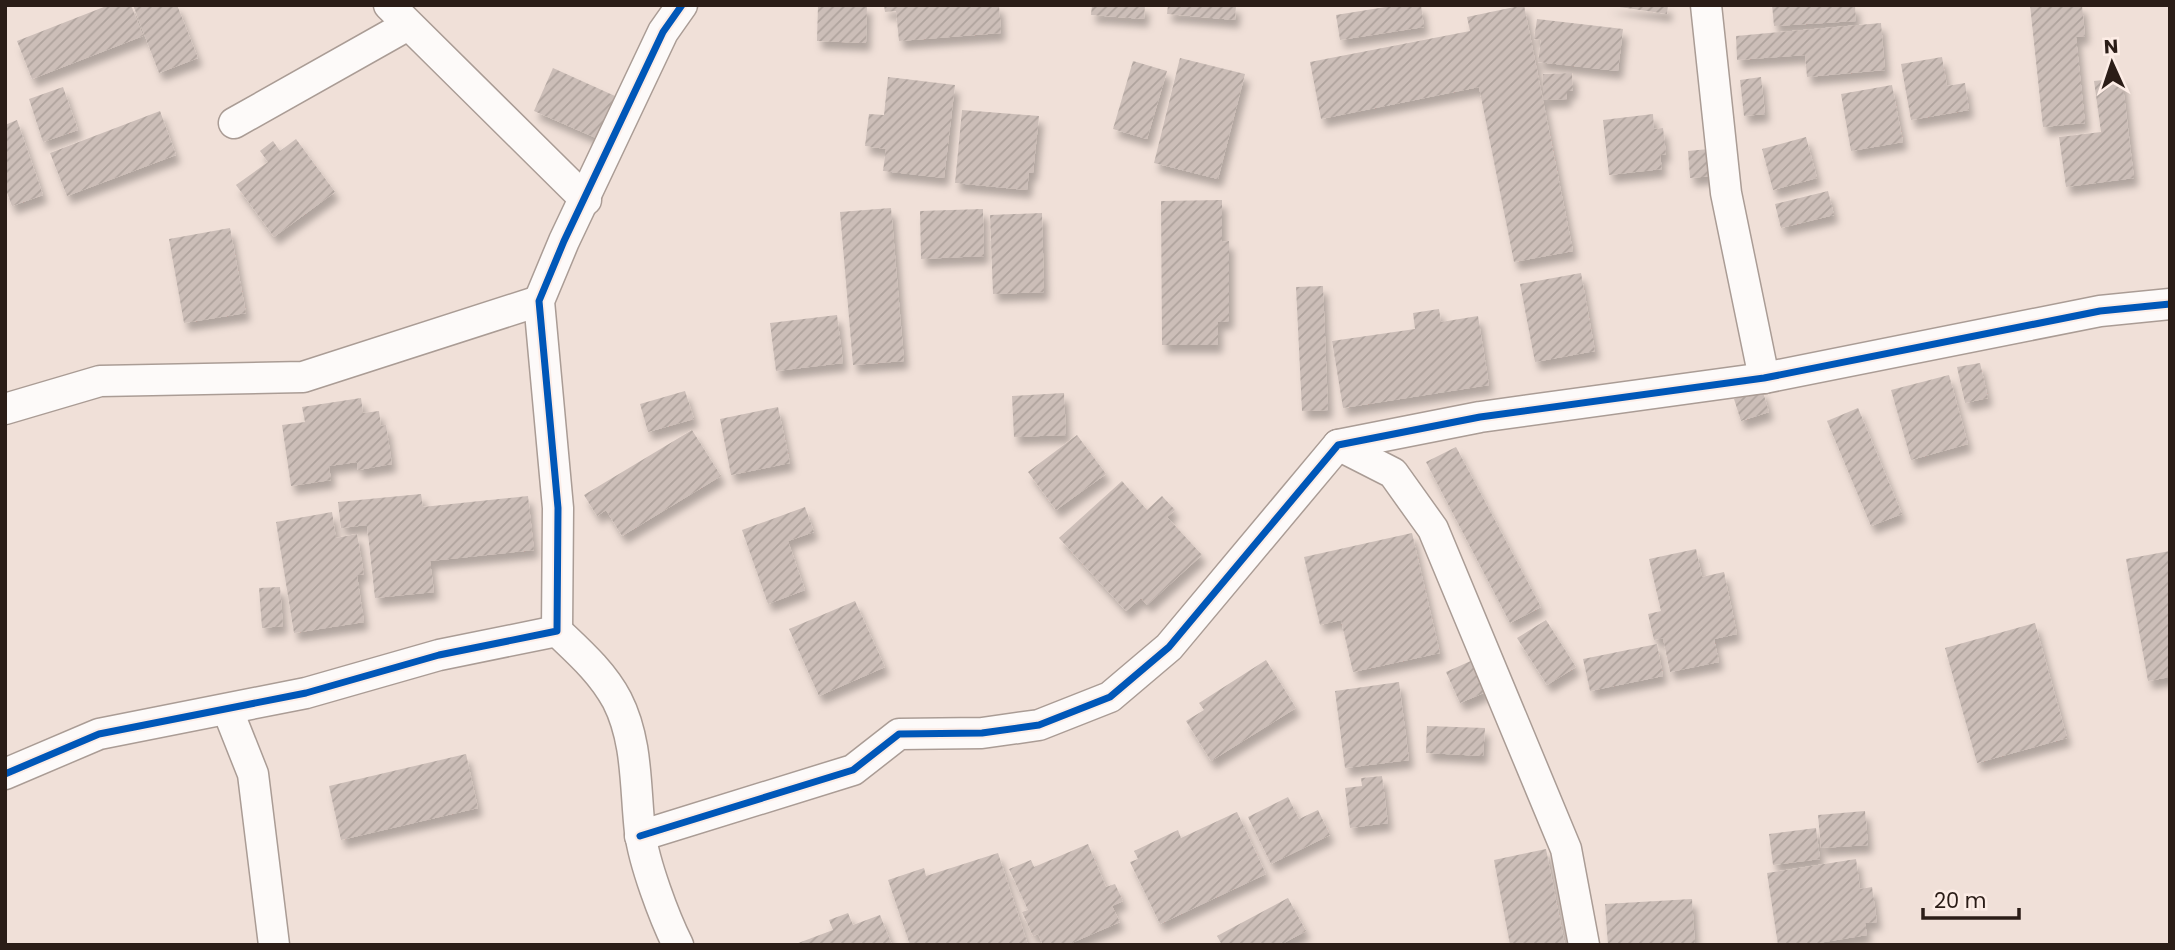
<svg xmlns="http://www.w3.org/2000/svg" width="2175" height="950" font-family="Poppins,sans-serif">
	<style>
		.building { fill: url(#building-hatch); filter: url(#shadow) }
		.lines { fill: none; stroke-linecap: round; stroke-linejoin: round }
		.minor-casing { stroke: #aa9c95; stroke-width: 33 }
		.minor { stroke: #fdfaf9; stroke-width: 30 }
		.cycleway-casing { stroke: #fdede6; stroke-width: 11 }
		.cycleway { stroke: #0057b8; stroke-width: 7 }
	</style>
	<defs>
		<pattern id="building-hatch" width="6" height="6" patternUnits="userSpaceOnUse" patternTransform="scale(1.75)"><rect width="6" height="6" fill="#ccbeb8"/><path d="M-1 1l2-2M0 6l6-6M5 7l2-2" fill="none" stroke="#afa39d"/></pattern>
		<filter id="shadow"><feDropShadow dx="4.5" dy="8" stdDeviation="3.5" flood-color="#0004"/></filter>
	</defs>
	<rect width="100%" height="100%" fill="#f0e0d8"/>
	<g class="building">
		<polygon points="109,5 131,5 143,36 32,79 17,41"/>
		<polygon points="133,5 177,5 198,58 159,73"/>
		<polygon points="818,5 867,5 866,43 817,41"/>
		<polygon points="884,5 999,5 1001,33 899,41 896,11 885,12"/>
		<polygon points="1092,5 1145,5 1144,19 1091,15"/>
		<polygon points="1168,5 1236,5 1235,20 1167,14"/>
		<polygon points="1398,5 1421,5 1424,27 1340,40 1336,15"/>
		<polygon points="1524,5 1573,251 1514,262 1479,87 1321,119 1310,62 1470,31 1467,17"/>
		<polygon points="1606,5 1668,5 1667,14"/>
		<polygon points="1772,5 1855,5 1856,21 1774,26"/>
		<polygon points="2030,5 2082,5 2085,36 2076,37 2085,123 2043,127"/>
		<polygon points="1537,19 1623,29 1618,71 1538,62 1541,40 1534,39"/>
		<polygon points="1881,23 1885,70 1807,77 1805,55 1737,60 1736,36"/>
		<polygon points="1942,57 1947,86 1965,83 1969,110 1911,120 1901,64"/>
		<polygon points="1180,58 1245,74 1218,179 1154,163"/>
		<polygon points="1133,61 1167,71 1147,139 1113,129"/>
		<polygon points="553,68 615,96 596,138 534,111"/>
		<polygon points="1572,73 1573,91 1567,91 1567,99 1543,100 1543,74"/>
		<polygon points="888,77 955,85 944,178 883,171 886,149 865,146 869,114 884,115"/>
		<polygon points="1761,77 1765,114 1744,116 1740,80"/>
		<polygon points="2122,78 2134,178 2066,187 2059,137 2101,132 2094,81"/>
		<polygon points="1892,85 1903,142 1851,151 1841,94"/>
		<polygon points="63,87 78,130 43,142 29,99"/>
		<polygon points="962,110 1039,116 1033,173 1029,173 1027,190 955,183"/>
		<polygon points="160,111 176,155 67,196 50,153"/>
		<polygon points="1653,114 1654,129 1663,128 1666,154 1660,155 1662,169 1609,175 1603,120"/>
		<polygon points="17,120 43,195 12,206 5,187 5,125"/>
		<polygon points="1806,137 1817,178 1773,190 1762,149"/>
		<polygon points="296,139 335,192 274,237 236,185 268,162 260,151 273,141 280,151"/>
		<polygon points="1709,149 1712,176 1690,178 1688,151"/>
		<polygon points="1828,191 1834,215 1781,228 1775,204"/>
		<polygon points="1222,200 1222,242 1229,241 1229,321 1218,322 1218,345 1162,345 1161,201"/>
		<polygon points="891,208 904,361 853,365 840,212"/>
		<polygon points="983,209 984,256 921,259 920,211"/>
		<polygon points="1042,213 1044,292 993,294 990,215"/>
		<polygon points="230,228 246,313 184,323 169,239"/>
		<polygon points="1581,273 1595,351 1535,362 1520,284"/>
		<polygon points="1323,286 1328,410 1302,411 1296,287"/>
		<polygon points="1439,309 1441,322 1478,316 1489,385 1343,408 1332,341 1415,329 1413,313"/>
		<polygon points="837,315 843,363 776,371 770,323"/>
		<polygon points="1980,363 1988,398 1965,403 1957,367"/>
		<polygon points="1949,375 1968,444 1911,460 1891,390"/>
		<polygon points="1762,389 1769,412 1741,421 1734,399"/>
		<polygon points="685,391 694,419 648,432 640,404"/>
		<polygon points="1064,393 1066,435 1014,437 1012,396"/>
		<polygon points="361,398 363,413 379,411 381,426 386,425 392,464 358,470 357,462 329,466 331,480 291,486 282,425 305,422 302,407"/>
		<polygon points="778,407 790,463 731,475 720,419"/>
		<polygon points="1858,408 1902,514 1871,526 1827,421"/>
		<polygon points="692,430 721,476 622,536 606,510 597,516 584,495"/>
		<polygon points="1077,435 1106,474 1056,510 1028,472"/>
		<polygon points="1456,447 1541,607 1510,623 1426,462"/>
		<polygon points="1122,481 1147,510 1162,496 1175,510 1167,517 1202,555 1147,605 1141,598 1126,611 1059,538"/>
		<polygon points="421,494 423,507 528,496 534,550 430,561 434,592 375,598 367,525 341,528 338,502"/>
		<polygon points="805,507 814,532 788,541 805,590 768,604 742,530"/>
		<polygon points="332,512 336,538 357,534 364,574 357,575 364,622 294,633 276,522"/>
		<polygon points="1412,533 1440,653 1353,672 1341,620 1320,625 1304,557"/>
		<polygon points="1696,549 1702,577 1724,572 1737,634 1714,639 1719,662 1670,672 1663,638 1654,640 1648,614 1661,611 1649,559"/>
		<polygon points="2170,551 2170,677 2148,681 2126,559"/>
		<polygon points="280,587 283,626 262,628 259,588"/>
		<polygon points="855,601 885,667 819,696 789,629"/>
		<polygon points="1546,620 1576,667 1547,685 1517,638"/>
		<polygon points="2035,623 2067,738 1977,763 1945,648"/>
		<polygon points="1657,644 1663,676 1590,691 1583,659"/>
		<polygon points="1266,660 1296,708 1211,761 1186,721 1204,710 1199,703"/>
		<polygon points="1473,660 1486,692 1460,703 1446,672"/>
		<polygon points="1399,682 1409,760 1345,768 1335,691"/>
		<polygon points="1427,726 1485,728 1483,756 1426,753"/>
		<polygon points="466,754 478,808 341,840 329,786"/>
		<polygon points="1382,776 1388,823 1350,828 1345,788 1362,786 1361,778"/>
		<polygon points="1288,797 1299,819 1318,810 1330,835 1271,864 1248,817"/>
		<polygon points="1865,811 1868,845 1821,848 1818,815"/>
		<polygon points="1237,812 1266,874 1160,924 1130,862 1138,859 1134,851 1178,830 1181,838"/>
		<polygon points="1816,828 1820,859 1773,865 1769,834"/>
		<polygon points="1088,844 1106,887 1115,884 1123,901 1112,906 1120,922 1067,945 1043,945 1038,934 1033,936 1022,912 1028,910 1009,869 1031,860 1034,867"/>
		<polygon points="1546,849 1565,945 1510,945 1494,860"/>
		<polygon points="998,853 1028,945 910,945 888,880 924,868 926,876"/>
		<polygon points="1856,859 1860,889 1872,887 1877,922 1865,923 1867,935 1806,945 1778,945 1767,873"/>
		<polygon points="1288,898 1306,931 1280,945 1222,945 1217,936"/>
		<polygon points="1692,899 1695,945 1608,945 1605,904"/>
		<polygon points="848,913 853,925 880,915 892,945 793,945 833,930 829,920"/>
	</g>
	<g class="lines">
		<g class="minor-casing">
			<g id="minor">
				<polyline points="389,5 586,200"/>
				<polyline points="1706,5 1726,193 1764,378"/>
				<polyline points="234,123 408,25"/>
				<polyline points="5,409 100,381 303,377 539,301"/>
				<polyline points="1338,445 1393,473 1433,529 1566,849 1584,945"/>
				<path d="M 557,631 C 579,652 602,672 617,700 C 638,741 635,788 640,832 C 644,863 664,917 678,945"/>
				<polyline points="228,711 253,774 274,945"/>
				<polyline points="5,774 99,734 306,693 439,655 557,631 558,508 539,301 564,241 663,32 682,5"/>
				<polyline points="640,836 853,770 899,734 982,733 1039,725 1110,697 1169,647 1338,445 1480,417 1764,378 2100,311 2170,304"/>
			</g>
		</g>
		<use href="#minor" class="minor"/>
		<g class="cycleway-casing">
			<g id="cycleway">
				<polyline points="5,774 99,734 306,693 439,655 557,631 558,508 539,301 564,241 663,32 682,5"/>
				<polyline points="640,836 853,770 899,734 982,733 1039,725 1110,697 1169,647 1338,445 1480,417 1764,378 2100,311 2170,304"/>
			</g>
		</g>
		<use href="#cycleway" class="cycleway"/>
	</g>
	<rect width="2175" height="950" fill="none" stroke="#2b1d17" stroke-width="14"/>
	<g transform="translate(2112 63) rotate(357)" stroke="#fdede6" stroke-width="5" paint-order="stroke">
	<path d="M0-5L12 26L0 18L-12 26Z" fill="#2b1d17"/>
	<text y="-10" font-size="19" font-weight="bold" text-anchor="middle" fill="#2b1d17">N</text>
	</g>
	<path d="M1923 908v10h96v-10" fill="none" stroke="#2b1d17" stroke-width="3.5"/>
	<text x="1934" y="908" font-size="21" fill="#2b1d17" stroke="#fdede6" stroke-width="5" paint-order="stroke">20 m</text>
</svg>
